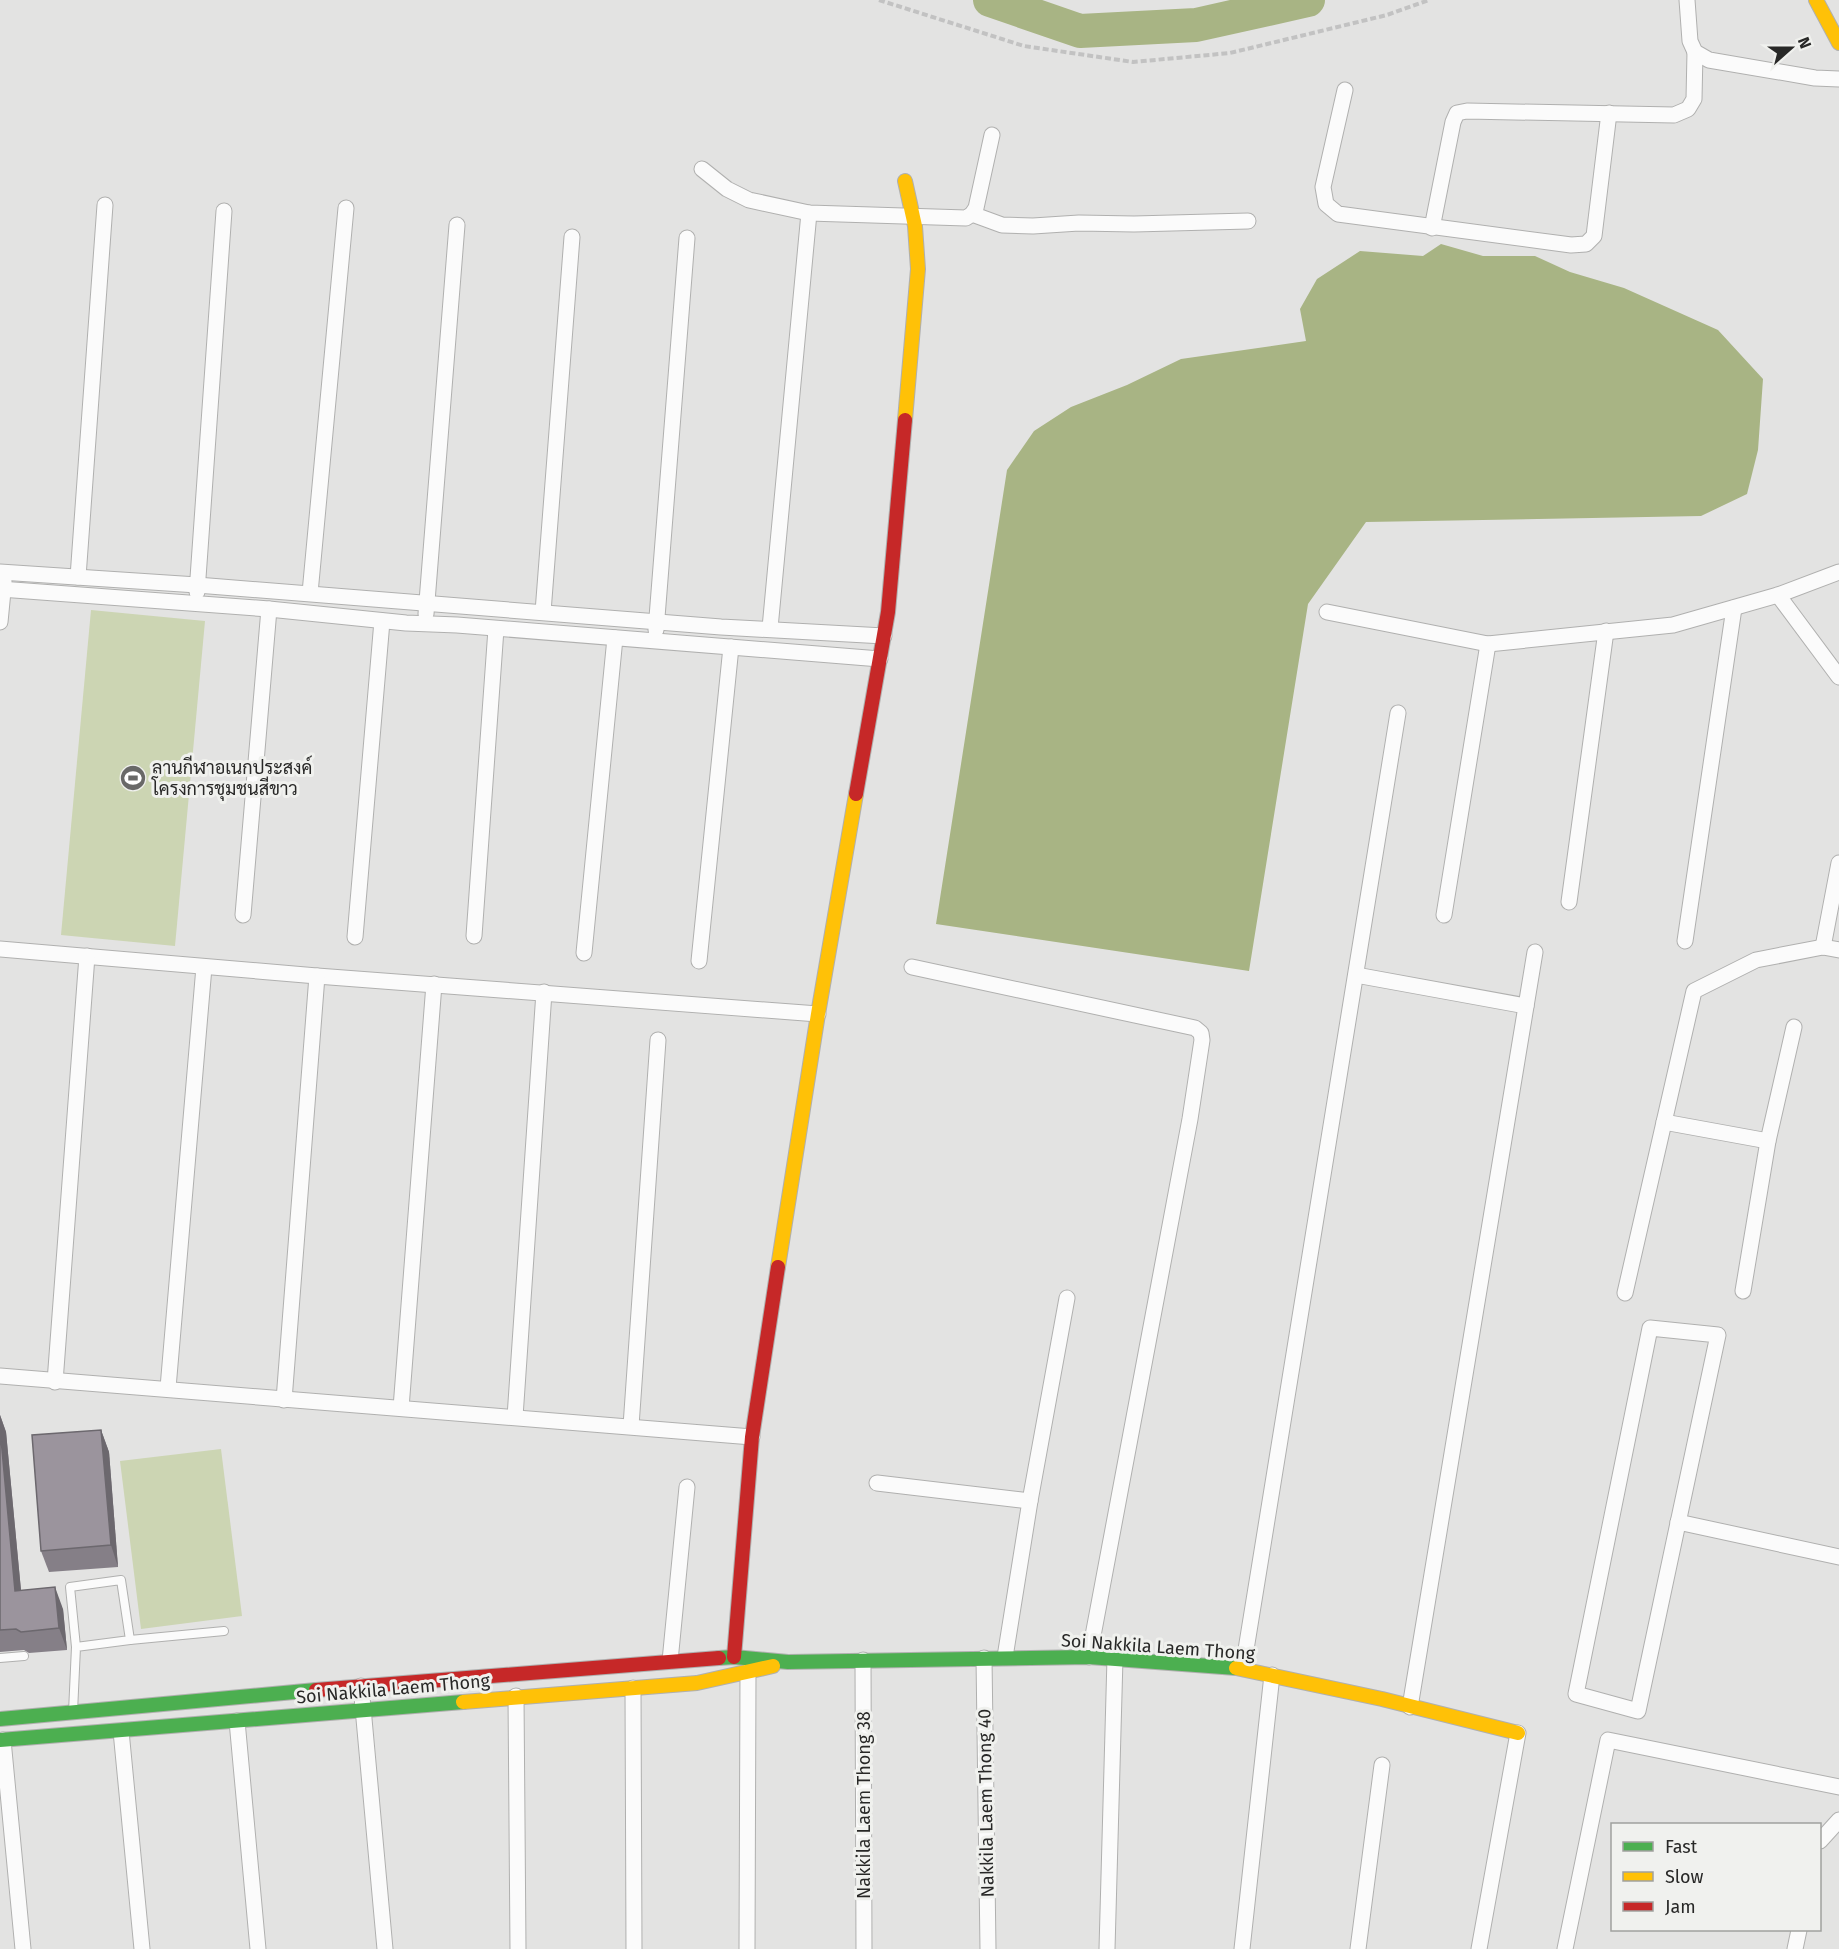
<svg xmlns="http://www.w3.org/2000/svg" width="1839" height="1949" font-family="'Fira Sans',Sarabun,sans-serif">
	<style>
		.green { fill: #ccd5b3 }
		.water { fill: #a8b484 }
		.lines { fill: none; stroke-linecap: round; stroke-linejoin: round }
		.river { stroke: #a8b484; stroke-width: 34 }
		.lane-casing { stroke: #b0b0af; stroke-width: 10 }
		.street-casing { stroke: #b0b0af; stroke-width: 17 }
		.fast-casing { stroke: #b0b0af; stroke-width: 16 }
		.slow-casing { stroke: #b0b0af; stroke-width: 16 }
		.jam-casing { stroke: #b0b0af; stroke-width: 16 }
		.path { stroke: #c2c2c2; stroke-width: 4; stroke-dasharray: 6 3; stroke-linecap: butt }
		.lane { stroke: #fbfbfb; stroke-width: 8 }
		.street { stroke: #fbfbfb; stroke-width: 15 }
		.fast { stroke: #4caf50; stroke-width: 14 }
		.slow { stroke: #ffc107; stroke-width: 14 }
		.jam { stroke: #c62828; stroke-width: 14 }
		.wall { fill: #857f87 }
		.shaded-wall { fill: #6c686e }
		.building { fill: #9b949d; stroke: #6c686e; stroke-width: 1.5 }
		.labels { text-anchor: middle; stroke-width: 6; stroke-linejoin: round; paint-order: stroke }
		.poi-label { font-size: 18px; fill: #282827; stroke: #f0f1ee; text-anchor: start }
		.street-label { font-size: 18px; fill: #282827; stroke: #f0f1ee }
	</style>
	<rect width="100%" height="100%" fill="#e3e3e2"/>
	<g class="green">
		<polygon points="91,610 205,621 175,946 61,935"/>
		<polygon points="221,1449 242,1616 141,1629 120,1461"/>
	</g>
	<polygon class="water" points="1441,244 1483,256 1535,256 1570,272 1624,288 1718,330 1763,379 1758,450 1747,494 1701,516 1366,522 1308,604 1249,971 936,924 1007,470 1034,431 1071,407 1127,385 1181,359 1306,341 1300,309 1317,279 1360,251 1423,256"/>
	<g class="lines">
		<polyline class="river" points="990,0 1080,31 1196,25 1308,0"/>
		<g class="lane-casing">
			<g id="lane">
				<polyline points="130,1640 224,1631"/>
				<polyline points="0,1658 24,1656"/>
				<polyline points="73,1712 76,1647 70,1587 121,1580 130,1640 76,1647"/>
			</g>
		</g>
		<g class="street-casing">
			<g id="street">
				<polyline points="1687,0 1690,41 1695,52 1709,60 1815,78 1839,79"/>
				<polyline points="1345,90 1323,187 1326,204 1338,214 1571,245 1586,244 1594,236 1609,113"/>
				<polyline points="702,169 727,189 749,200 809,213 966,218 972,214 976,208 992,135"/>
				<polyline points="972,214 1002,225 1033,226 1079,223 1134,224 1248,221"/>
				<polyline points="1432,228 1453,122 1457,113 1467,111 1674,115 1688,109 1694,99 1695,52"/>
				<polyline points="0,572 197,585 721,627 884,636"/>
				<polyline points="78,577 105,205"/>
				<polyline points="0,589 269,609 406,623 457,625 880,659"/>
				<polyline points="197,592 224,211"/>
				<polyline points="310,593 346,208"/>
				<polyline points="1778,595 1839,677"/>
				<polyline points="543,612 572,237"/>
				<polyline points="1327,612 1488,644 1673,625 1778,595 1839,572"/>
				<polyline points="426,614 457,225"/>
				<polyline points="0,622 4,581"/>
				<polyline points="770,628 809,213"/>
				<polyline points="656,630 687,238"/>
				<polyline points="1569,902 1606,631"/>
				<polyline points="243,915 269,609"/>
				<polyline points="1444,915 1488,644"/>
				<polyline points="474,936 496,629"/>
				<polyline points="355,937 382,621"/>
				<polyline points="1685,941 1734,608"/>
				<polyline points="1823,947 1839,863"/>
				<polyline points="0,949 317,976 818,1014"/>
				<polyline points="584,953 615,638"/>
				<polyline points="699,961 731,647"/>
				<polyline points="912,967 1195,1028 1201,1033 1202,1040 1190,1119 1089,1657"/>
				<polyline points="1356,975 1526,1006"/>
				<polyline points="1664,1122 1768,1141"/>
				<polyline points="1743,1291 1768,1141 1794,1027"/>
				<polyline points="1625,1293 1694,991 1756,960 1823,947 1839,950"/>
				<polygon points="1650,1328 1718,1335 1638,1711 1576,1694"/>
				<polyline points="0,1376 752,1437"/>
				<polyline points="55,1382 87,956"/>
				<polyline points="168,1388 204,967"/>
				<polyline points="284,1400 317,976"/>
				<polyline points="401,1408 434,984"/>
				<polyline points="515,1417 544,992"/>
				<polyline points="631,1426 658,1040"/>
				<polyline points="877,1483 1030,1501"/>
				<polyline points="1678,1522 1839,1557"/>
				<polyline points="1005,1657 1030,1501 1067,1298"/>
				<polyline points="984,1658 988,1949"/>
				<polyline points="863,1660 864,1949"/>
				<polyline points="670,1661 687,1487"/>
				<polyline points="1243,1668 1398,713"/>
				<polyline points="361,1686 385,1949"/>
				<polyline points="633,1688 634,1949"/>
				<polyline points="516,1696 518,1949"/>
				<polyline points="1410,1707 1535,952"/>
				<polyline points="237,1721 258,1949"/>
				<polyline points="121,1731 142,1949"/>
				<polyline points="3,1740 23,1949"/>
				<polyline points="1820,1841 1839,1820"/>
				<polyline points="747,1949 748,1672"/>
				<polyline points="1107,1949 1115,1658"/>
				<polyline points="1242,1949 1272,1675"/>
				<polyline points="1358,1949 1382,1765"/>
				<polyline points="1479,1949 1518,1733"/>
				<polyline points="1565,1949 1608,1740 1839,1787"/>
				<polyline points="1795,1949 1799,1930"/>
			</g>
		</g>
		<g class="fast-casing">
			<g id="fast">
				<polyline points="719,1658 734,1657 788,1662 1089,1657 1236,1668"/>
				<polyline points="0,1719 316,1690"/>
				<polyline points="0,1740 463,1702"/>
			</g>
		</g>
		<g class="slow-casing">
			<g id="slow">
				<polyline points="1816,0 1839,43"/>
				<polyline points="905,420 918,269 915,226 905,181"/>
				<polyline points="778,1267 818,1014 856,794"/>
				<polyline points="1236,1668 1382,1699 1518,1733"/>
				<polyline points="463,1702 697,1683 773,1666"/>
			</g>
		</g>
		<g class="jam-casing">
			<g id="jam">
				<polyline points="856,794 888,612 905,420"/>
				<polyline points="734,1657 752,1437 778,1267"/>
				<polyline points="316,1690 719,1658"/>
			</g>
		</g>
		<polyline class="path" points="879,0 1024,46 1133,62 1230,53 1387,15 1429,0"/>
		<use href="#lane" class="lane"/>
		<use href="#street" class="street"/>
		<use href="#fast" class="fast"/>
		<use href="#slow" class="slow"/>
		<use href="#jam" class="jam"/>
	</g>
	<g class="wall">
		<polygon points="0,1415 6,1432 21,1590 63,1609 67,1650 29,1653 24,1650 0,1652"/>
		<polygon points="101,1430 109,1452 118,1567 49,1572 41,1551"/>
	</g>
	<g class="shaded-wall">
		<polygon points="0,1415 6,1432 23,1612 15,1591 0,1428"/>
		<polygon points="101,1430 109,1452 118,1567 111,1545"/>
		<polygon points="55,1587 63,1609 67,1650 59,1628"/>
	</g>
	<g class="building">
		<polygon points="0,1428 15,1591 55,1587 59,1628 21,1632 16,1629 0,1630"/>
		<polygon points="101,1430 111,1545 41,1551 32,1435"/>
	</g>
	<defs>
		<g id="stadium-disc" transform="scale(1.35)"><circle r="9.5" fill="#696968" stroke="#f0f1ee"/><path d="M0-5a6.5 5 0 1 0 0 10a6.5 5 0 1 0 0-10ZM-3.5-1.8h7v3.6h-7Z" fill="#fff"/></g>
	</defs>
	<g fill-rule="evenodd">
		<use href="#stadium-disc" x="133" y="778"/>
	</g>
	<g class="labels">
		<g class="poi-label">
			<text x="152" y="774">ลานกีฬาอเนกประสงค์<tspan x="152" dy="21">โครงการชุมชนสีขาว</tspan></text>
		</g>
		<g class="street-label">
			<text transform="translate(1158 1647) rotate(4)" y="6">Soi Nakkila Laem Thong</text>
			<text transform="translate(393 1689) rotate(-5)" y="6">Soi Nakkila Laem Thong</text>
			<text transform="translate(986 1803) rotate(-91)" y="6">Nakkila Laem Thong 40</text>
			<text transform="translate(864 1805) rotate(-90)" y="6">Nakkila Laem Thong 38</text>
		</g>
	</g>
	<rect x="1611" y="1823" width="210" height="108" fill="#f0f1ee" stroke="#a0a19e" stroke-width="1.5"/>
	<rect x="1623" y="1842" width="30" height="9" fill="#4caf50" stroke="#a0a19e" stroke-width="1.5"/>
	<text x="1665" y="1853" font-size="18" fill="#282827">Fast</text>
	<rect x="1623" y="1872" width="30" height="9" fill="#ffc107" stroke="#a0a19e" stroke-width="1.5"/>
	<text x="1665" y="1883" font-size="18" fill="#282827">Slow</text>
	<rect x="1623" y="1902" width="30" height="9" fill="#c62828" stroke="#a0a19e" stroke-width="1.5"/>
	<text x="1665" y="1913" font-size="18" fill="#282827">Jam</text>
	<g transform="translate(1791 48) rotate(69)" stroke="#f0f1ee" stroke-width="4.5" paint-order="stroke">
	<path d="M0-4.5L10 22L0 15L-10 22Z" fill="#282827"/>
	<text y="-9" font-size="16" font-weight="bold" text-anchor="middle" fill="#282827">N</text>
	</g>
</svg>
